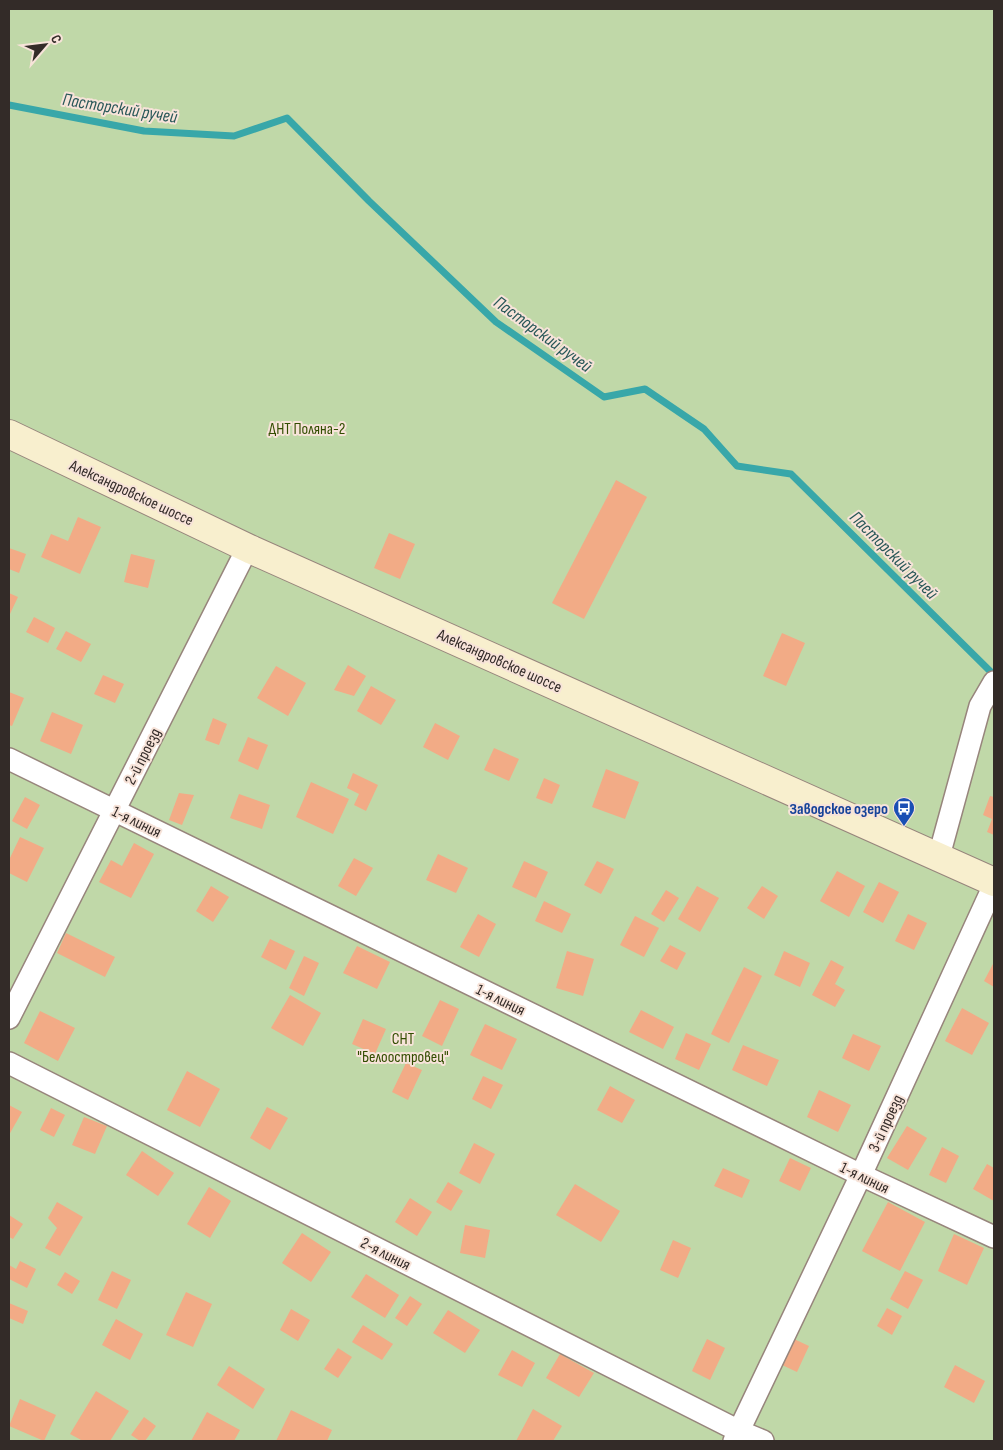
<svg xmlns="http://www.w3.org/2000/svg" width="1003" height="1450" font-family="'Sofia Sans Condensed',sans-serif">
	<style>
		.green { fill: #c0d8a8 }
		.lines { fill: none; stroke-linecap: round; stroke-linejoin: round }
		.stream { stroke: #38a7a9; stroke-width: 7 }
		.building { fill: #f2ab86 }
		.street-casing { stroke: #97857c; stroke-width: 24 }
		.secondary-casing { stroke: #97857c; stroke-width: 30 }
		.street { stroke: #fff; stroke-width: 21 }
		.secondary { stroke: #f8efce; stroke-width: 28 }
		.labels { text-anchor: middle; stroke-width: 4; stroke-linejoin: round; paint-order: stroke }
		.park-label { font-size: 16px; fill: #324d00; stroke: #f7e3d9 }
		.street-label { font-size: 16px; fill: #332b28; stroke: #f7e3d9 }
		.transit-label { font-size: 16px; font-weight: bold; fill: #164399; stroke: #f7e3d9; text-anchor: end }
		.water-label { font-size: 18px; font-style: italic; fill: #285758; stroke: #f7e3d9 }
	</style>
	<rect width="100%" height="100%" fill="#f7e3d9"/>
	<rect class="green" x="9" y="9" width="985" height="1432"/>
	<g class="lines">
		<polyline class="stream" points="9,105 144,131 234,136 287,118 369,201 496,322 604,397 645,389 704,429 737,466 791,474 994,675"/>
	</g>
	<g class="building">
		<polygon points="616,480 647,497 584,619 552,603"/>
		<polygon points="78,517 101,527 80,574 41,557 51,534 68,541"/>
		<polygon points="389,533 415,544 400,579 374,568"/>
		<polygon points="9,548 26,554 19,573 9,569"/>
		<polygon points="131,554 155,560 148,588 124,582"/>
		<polygon points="9,593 18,597 9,616"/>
		<polygon points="34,617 55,628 48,643 26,632"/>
		<polygon points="66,631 91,644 81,662 56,649"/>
		<polygon points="782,633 805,643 786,686 763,676"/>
		<polygon points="348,665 366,676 354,696 334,690"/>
		<polygon points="276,666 306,683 288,716 257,698"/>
		<polygon points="103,675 124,684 115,703 94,694"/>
		<polygon points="371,686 396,700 381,725 357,711"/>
		<polygon points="9,692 24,698 12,726 9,725"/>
		<polygon points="52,712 83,725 71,754 40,741"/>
		<polygon points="213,718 227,724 219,745 205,740"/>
		<polygon points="435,723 460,736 448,760 423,747"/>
		<polygon points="248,737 268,745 258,770 238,761"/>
		<polygon points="494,748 519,759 509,781 484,770"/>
		<polygon points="606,769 639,782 625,819 592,807"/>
		<polygon points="353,773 378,785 366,811 354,805 359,794 347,788"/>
		<polygon points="544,778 560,785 552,804 536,798"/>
		<polygon points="311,782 349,799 333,834 296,817"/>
		<polygon points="179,793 194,795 182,825 169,820"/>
		<polygon points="239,794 270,805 262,829 230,818"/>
		<polygon points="990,796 994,797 994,835 987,832 992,819 983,815"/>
		<polygon points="25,797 40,805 27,829 12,821"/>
		<polygon points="20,837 44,848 27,882 9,873 9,860"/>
		<polygon points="134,843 154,854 131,898 99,882 111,860 122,866"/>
		<polygon points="438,854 468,868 456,893 426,880"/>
		<polygon points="354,858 373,868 356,896 338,886"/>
		<polygon points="524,861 548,872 536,898 512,887"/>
		<polygon points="597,861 614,869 601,894 584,885"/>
		<polygon points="837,871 865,886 849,917 820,901"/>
		<polygon points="879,882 899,892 883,923 863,912"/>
		<polygon points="211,886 229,897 213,922 196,911"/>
		<polygon points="697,886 719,898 700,932 678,919"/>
		<polygon points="762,886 778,896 764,919 747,908"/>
		<polygon points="666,890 679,898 664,922 651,914"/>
		<polygon points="544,901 571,914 562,933 535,921"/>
		<polygon points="478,914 496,924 479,957 460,947"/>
		<polygon points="908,914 927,923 914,950 895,941"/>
		<polygon points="635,916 659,928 644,957 620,945"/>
		<polygon points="66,933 115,957 105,977 57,953"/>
		<polygon points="270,939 295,951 286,970 261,957"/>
		<polygon points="670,945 686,953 677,970 660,961"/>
		<polygon points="357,946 390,962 377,989 343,973"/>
		<polygon points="567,951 594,959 583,996 556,988"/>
		<polygon points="784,951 810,963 800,987 774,975"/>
		<polygon points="304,956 319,963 304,996 289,988"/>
		<polygon points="831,960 844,967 835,984 845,990 835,1007 812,995"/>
		<polygon points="994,962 994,987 984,981"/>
		<polygon points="744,967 762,976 729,1043 711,1034"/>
		<polygon points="290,995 321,1013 303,1046 271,1028"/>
		<polygon points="440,1000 459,1009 442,1046 422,1036"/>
		<polygon points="962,1008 989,1023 972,1055 945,1041"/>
		<polygon points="641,1010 674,1027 663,1049 629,1032"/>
		<polygon points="40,1011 75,1028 58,1061 24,1043"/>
		<polygon points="363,1019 386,1029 375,1054 352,1044"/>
		<polygon points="485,1024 517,1039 502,1070 470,1055"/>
		<polygon points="686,1033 711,1044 699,1070 675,1059"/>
		<polygon points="853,1034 881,1046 869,1071 842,1058"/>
		<polygon points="743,1045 779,1060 767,1086 732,1070"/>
		<polygon points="406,1063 422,1070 408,1100 392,1092"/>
		<polygon points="187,1071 220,1089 200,1127 167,1110"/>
		<polygon points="483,1076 503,1085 491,1109 472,1099"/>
		<polygon points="610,1086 635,1100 622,1123 597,1110"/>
		<polygon points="819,1090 851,1105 838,1132 807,1117"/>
		<polygon points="9,1105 22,1112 9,1135"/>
		<polygon points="267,1107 288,1118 270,1150 250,1138"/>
		<polygon points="51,1108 65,1115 54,1137 40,1130"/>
		<polygon points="84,1117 107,1126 95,1154 72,1145"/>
		<polygon points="907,1126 927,1138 908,1170 887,1158"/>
		<polygon points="474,1143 495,1154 480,1184 459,1173"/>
		<polygon points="942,1147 959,1156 946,1183 929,1175"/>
		<polygon points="142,1151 174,1173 158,1196 126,1175"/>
		<polygon points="790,1158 811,1168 800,1191 779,1181"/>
		<polygon points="987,1164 994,1168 994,1201 973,1189"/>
		<polygon points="723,1168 750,1180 742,1198 714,1186"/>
		<polygon points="448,1182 463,1191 451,1211 436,1202"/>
		<polygon points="575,1184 620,1211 601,1242 556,1215"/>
		<polygon points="209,1187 231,1201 210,1238 187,1224"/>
		<polygon points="410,1198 432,1212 417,1236 395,1222"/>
		<polygon points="57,1202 83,1217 60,1256 45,1248 57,1228 48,1218"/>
		<polygon points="888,1202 925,1222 900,1271 862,1251"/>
		<polygon points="9,1215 23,1224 13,1239 9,1237"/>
		<polygon points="465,1225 490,1230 485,1258 460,1253"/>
		<polygon points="302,1233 331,1252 311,1282 282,1263"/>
		<polygon points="954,1234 984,1248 967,1285 938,1271"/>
		<polygon points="673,1240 691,1248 678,1278 660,1270"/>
		<polygon points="20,1261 36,1269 27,1288 9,1279 9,1265 16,1269"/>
		<polygon points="112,1271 131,1280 117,1309 98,1300"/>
		<polygon points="905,1271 923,1280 908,1309 890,1299"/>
		<polygon points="65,1272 80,1281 72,1294 57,1285"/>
		<polygon points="366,1274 399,1295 385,1318 351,1297"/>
		<polygon points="186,1292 212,1304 193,1347 166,1335"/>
		<polygon points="410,1296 422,1304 407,1326 395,1318"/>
		<polygon points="9,1303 28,1311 23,1324 9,1318"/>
		<polygon points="887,1308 902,1316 892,1335 877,1326"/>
		<polygon points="291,1309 310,1320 298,1341 280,1330"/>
		<polygon points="448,1310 480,1330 465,1353 433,1333"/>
		<polygon points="116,1319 143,1334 130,1360 102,1345"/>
		<polygon points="363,1325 393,1344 382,1360 352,1342"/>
		<polygon points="707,1339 725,1348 710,1380 692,1371"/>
		<polygon points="794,1339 809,1346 797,1372 782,1365"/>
		<polygon points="338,1348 352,1357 338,1378 324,1369"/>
		<polygon points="512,1350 535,1363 522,1387 498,1375"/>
		<polygon points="560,1354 594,1373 579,1397 546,1378"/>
		<polygon points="955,1365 985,1381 974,1403 944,1387"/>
		<polygon points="229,1366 265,1389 253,1409 217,1385"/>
		<polygon points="96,1391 129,1411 110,1441 83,1441 70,1434"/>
		<polygon points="20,1399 56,1415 44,1441 9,1426"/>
		<polygon points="533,1409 562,1426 553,1441 516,1441"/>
		<polygon points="291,1410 332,1430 327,1441 276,1441"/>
		<polygon points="207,1412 240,1430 234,1441 191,1441"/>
		<polygon points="144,1417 156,1426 145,1441 140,1441 131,1435"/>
	</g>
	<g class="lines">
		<g class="street-casing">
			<g id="street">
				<polyline points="9,759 861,1175 994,1237"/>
				<polyline points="939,856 980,706 994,682"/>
				<polyline points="9,1018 248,547"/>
				<polyline points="9,1063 739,1431 763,1441"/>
				<polyline points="734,1441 861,1175 994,885"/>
			</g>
		</g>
		<g class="secondary-casing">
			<polyline id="secondary" points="9,434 252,550 994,882"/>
		</g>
		<use href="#street" class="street"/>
		<use href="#secondary" class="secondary"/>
	</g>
	<defs>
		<g id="bus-pin" transform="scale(1.125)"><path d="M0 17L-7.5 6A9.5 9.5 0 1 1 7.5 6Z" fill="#1a4fb4" stroke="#f7e3d9"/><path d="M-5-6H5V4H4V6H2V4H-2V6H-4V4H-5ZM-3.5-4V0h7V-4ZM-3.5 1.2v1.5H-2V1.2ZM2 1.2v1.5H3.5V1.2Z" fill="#fff"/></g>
	</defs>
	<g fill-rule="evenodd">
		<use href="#bus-pin" x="904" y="808"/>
	</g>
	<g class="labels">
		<g class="park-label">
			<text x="307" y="434">ДНТ Поляна-2</text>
			<text x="403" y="1044">СНТ<tspan x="403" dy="18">"Белоостровец"</tspan></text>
		</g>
		<g class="street-label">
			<text transform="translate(132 492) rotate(25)" y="6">Александровское шоссе</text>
			<text transform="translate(500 660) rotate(24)" y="6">Александровское шоссе</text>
			<text transform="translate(142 756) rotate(-63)" y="6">2-й проезд</text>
			<text transform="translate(137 821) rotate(26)" y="6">1-я линия</text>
			<text transform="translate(501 999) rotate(26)" y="6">1-я линия</text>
			<text transform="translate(885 1123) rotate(-65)" y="6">3-й проезд</text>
			<text transform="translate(865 1177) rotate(26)" y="6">1-я линия</text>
			<text transform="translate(386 1253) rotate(27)" y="6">2-я линия</text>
		</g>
		<g class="transit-label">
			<text x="888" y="814">Заводское озеро</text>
		</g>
		<g class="water-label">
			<text transform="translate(120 108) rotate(9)" y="6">Пасторский ручей</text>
			<text transform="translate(543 334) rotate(36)" y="6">Пасторский ручей</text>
			<text transform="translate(894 555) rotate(45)" y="6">Пасторский ручей</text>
		</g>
	</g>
	<rect width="1003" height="1450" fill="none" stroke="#332b28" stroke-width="20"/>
	<g transform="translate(45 45) rotate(62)" stroke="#f7e3d9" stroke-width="4" paint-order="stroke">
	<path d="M0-4L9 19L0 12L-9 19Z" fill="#332b28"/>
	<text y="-8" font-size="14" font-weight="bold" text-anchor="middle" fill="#332b28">С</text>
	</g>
</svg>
